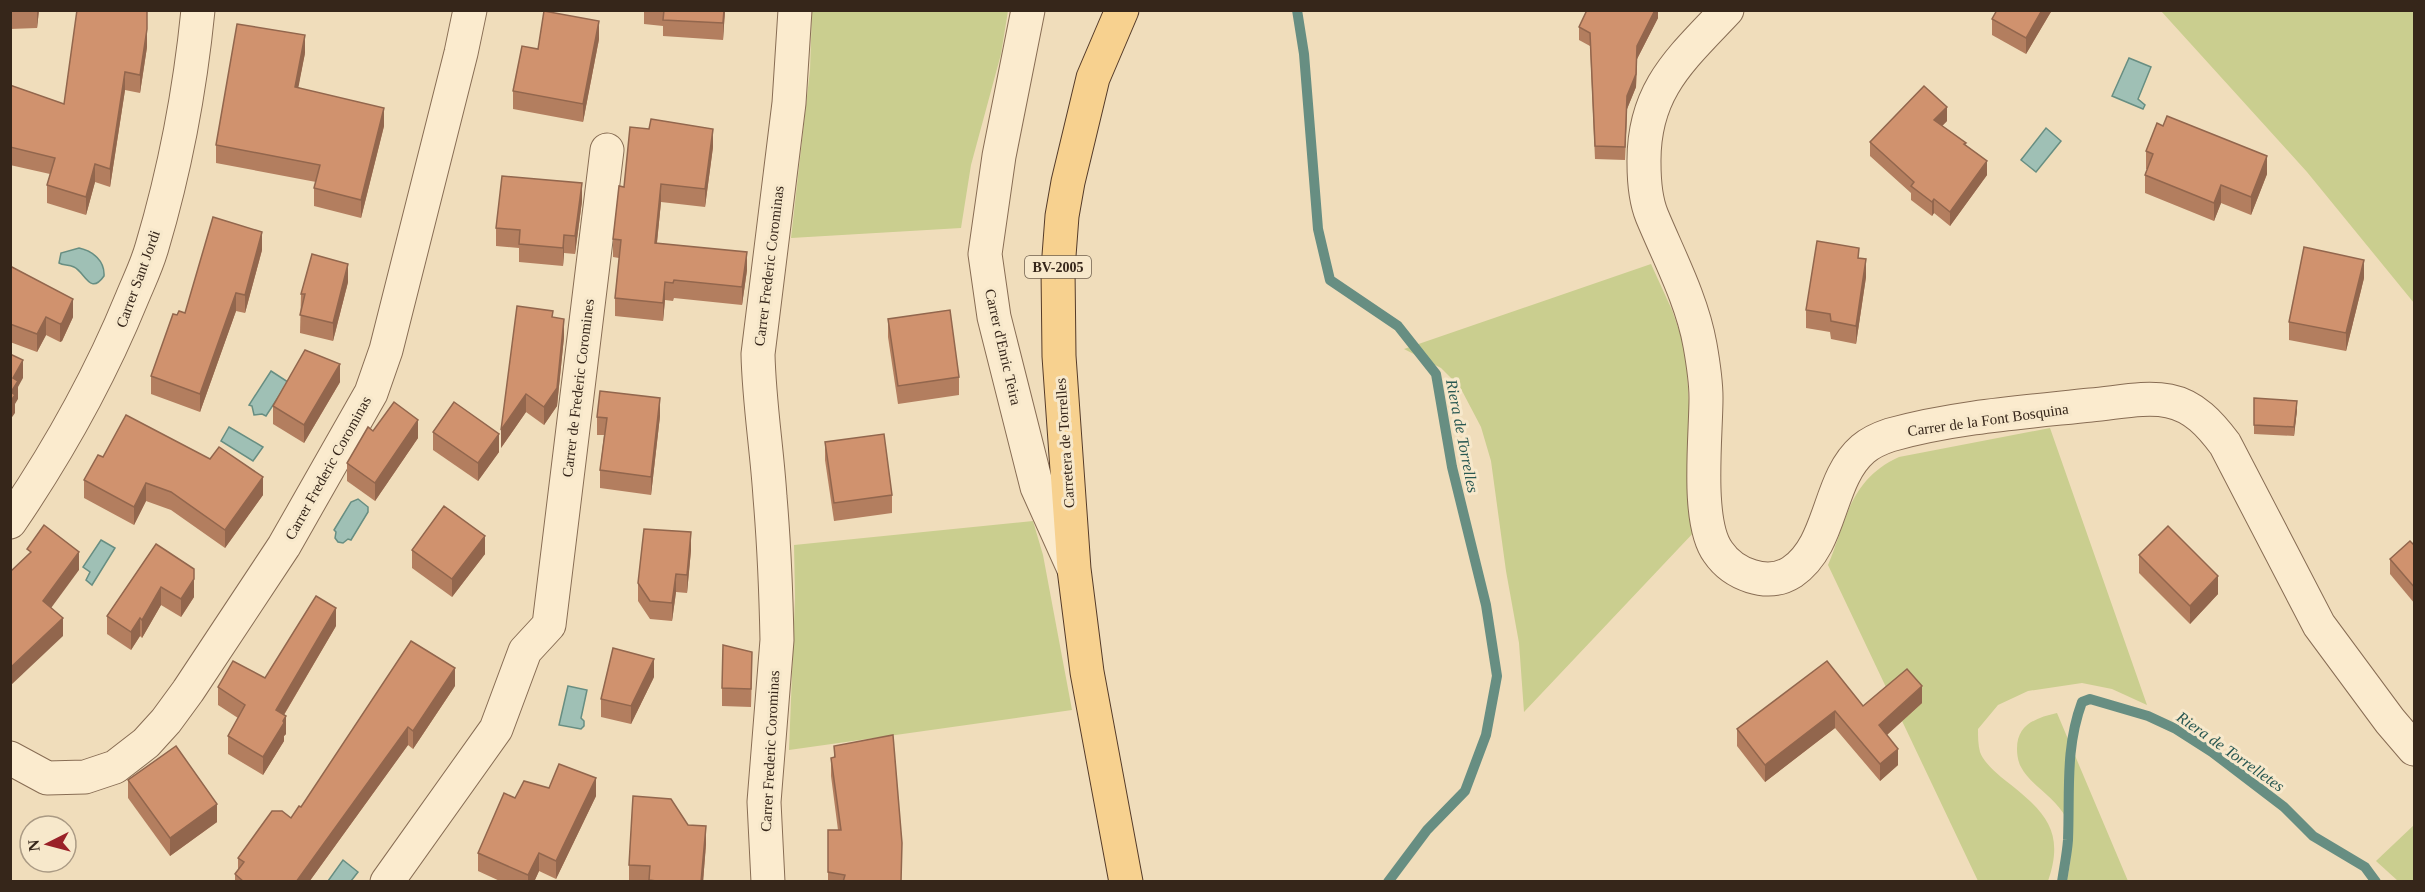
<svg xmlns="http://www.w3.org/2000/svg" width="2425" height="892" font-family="Georgia,serif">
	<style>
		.green { fill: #cace8f }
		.water { fill: #9fc0b5; stroke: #678e82; stroke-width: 1.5 }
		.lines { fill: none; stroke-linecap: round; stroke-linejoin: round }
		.stream { stroke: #678e82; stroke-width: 10 }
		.minor-casing { stroke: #886d54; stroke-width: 35 }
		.primary-casing { stroke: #553b29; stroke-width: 35 }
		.minor { stroke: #fbebce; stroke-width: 33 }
		.primary { stroke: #f7d18f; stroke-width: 33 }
		.wall { fill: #b37e5f }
		.shaded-wall { fill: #92664d }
		.building { fill: #d0926e; stroke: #92664d; stroke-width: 1.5 }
		.labels { text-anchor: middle; stroke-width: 6; stroke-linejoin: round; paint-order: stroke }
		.shield { fill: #f7e8cb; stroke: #70604f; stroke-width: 1.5 }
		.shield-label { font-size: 14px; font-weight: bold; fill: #36261a }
		.street-label { font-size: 15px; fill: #36261a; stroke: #f7e8cb }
		.water-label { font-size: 16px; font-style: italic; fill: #285751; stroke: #f7e8cb }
	</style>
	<rect width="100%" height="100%" fill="#f0ddbb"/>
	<g class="green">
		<polygon points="812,11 1008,11 1001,54 971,165 961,228 791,238 810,70"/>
		<polygon points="2161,11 2414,11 2414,303 2307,172"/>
		<polygon points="1651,264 1672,310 1682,339 1687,370 1696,530 1524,712 1519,643 1506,571 1491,461 1481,427 1460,387 1441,368 1404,349"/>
		<path d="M 2050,428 L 2147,705 L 2112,689 L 2082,683 L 2028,691 L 1998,705 L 1978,729 C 1978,736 1978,745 1980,752 C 1983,761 1994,771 2001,777 C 2040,808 2067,827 2048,881 L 1978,881 L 1828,565 C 1847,520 1849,480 1899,457 Z"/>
		<polygon points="1033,521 1043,555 1072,710 789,750 795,598 794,545"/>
		<path d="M 2057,713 L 2128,881 L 2067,881 C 2071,860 2075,839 2066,818 C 2055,796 2031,786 2021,767 C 2018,762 2017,754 2017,749 C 2017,724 2036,718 2057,713 Z"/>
		<polygon points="2414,825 2414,881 2398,881 2376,861"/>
	</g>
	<g class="water">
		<polygon points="2129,58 2151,67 2138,99 2145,105 2143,109 2112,96"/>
		<polygon points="2046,128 2061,141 2036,172 2021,160"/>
		<path d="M 79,248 C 93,251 105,261 104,276 C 90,296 85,272 74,267 C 68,264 64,266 59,263 L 61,253 Z"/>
		<polygon points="271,371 288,382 266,416 262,414 254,415 252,406 249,405"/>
		<polygon points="229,427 263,447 253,461 221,441"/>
		<polygon points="358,499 368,507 368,512 351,540 348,539 343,543 338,542 335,538 336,532 334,530 351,502"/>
		<polygon points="101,540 115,548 92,585 86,580 90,572 83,567"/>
		<polygon points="568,686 587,690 581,718 584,721 584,726 581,729 559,725"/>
		<polygon points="343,860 358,872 351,881 328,881"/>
	</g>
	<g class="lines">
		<g class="stream">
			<polyline points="1297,10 1304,54 1318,229 1330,280 1398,326 1436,374 1452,467 1486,605 1497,676 1486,735 1465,791 1427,830 1388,882"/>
			<path d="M 2062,882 C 2064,868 2067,854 2068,840 C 2070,791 2065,748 2082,702 L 2090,699 L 2148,716 L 2176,729 L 2212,752 L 2284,807 L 2313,836 L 2365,867 L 2376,882"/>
		</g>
		<g class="minor-casing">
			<g id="minor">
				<polyline points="1028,10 999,156 985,254 994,317 1037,487 1073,567"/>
				<path d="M 1727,10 C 1681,59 1643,90 1644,163 C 1644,180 1645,199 1652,216 C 1669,257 1692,300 1700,345 C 1703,362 1706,381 1706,398 C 1706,437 1696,522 1718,552 C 1733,574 1767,588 1792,572 C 1833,544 1827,480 1863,449 C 1870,443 1881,438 1890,435 C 1954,417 2025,412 2091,405 C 2116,403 2145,396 2169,401 C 2194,406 2210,424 2225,444 L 2319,625 L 2390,721 L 2414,749"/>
				<path d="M 10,522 C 59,450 99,379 132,298 C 139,281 147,265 152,247 C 175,170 190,90 198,10"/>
				<polyline points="10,758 47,778 85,777 115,767 146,743 166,721 188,691 284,546 371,393 386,350 461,53 470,10"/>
				<polyline points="387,882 496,729 525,651 549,625 607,150"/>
				<path d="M 768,882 L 764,802 L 777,640 C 776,592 774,544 770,497 C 767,449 759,402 758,354 L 789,103 L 795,10"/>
			</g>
		</g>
		<g class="primary-casing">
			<polyline id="primary" points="1122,10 1093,78 1068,182 1062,216 1058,269 1059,356 1074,569 1087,672 1126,882"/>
		</g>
		<use href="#minor" class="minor"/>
		<use href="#primary" class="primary"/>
	</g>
	<g class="wall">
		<polygon points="10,10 39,10 37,28 10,29"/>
		<polygon points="644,10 725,10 723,40 663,36 663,26 644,24"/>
		<polygon points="1658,10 1658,18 1637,59 1636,87 1627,109 1625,160 1595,159 1590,46 1579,40 1579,27"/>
		<polygon points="1997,10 2052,10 2026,54 1992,35 1992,19"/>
		<polygon points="599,39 583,122 513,109 513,91 538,49"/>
		<polygon points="147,47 140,93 125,90 110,187 95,182 86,215 47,203 47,185 50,174 10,165 10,85 64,104"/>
		<polygon points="305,53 298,87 384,126 361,218 314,206 314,188 316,182 216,163 216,145"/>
		<polygon points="1947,121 1942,126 1966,145 1987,175 1950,226 1934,213 1932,216 1911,200 1911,193 1870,156 1870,142"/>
		<polygon points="713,147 705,207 661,202 657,243 747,270 742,305 674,298 673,301 665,300 663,321 615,316 615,298 619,258 613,257 613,239 624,187"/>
		<polygon points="2146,151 2267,174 2251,215 2221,203 2214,221 2145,193 2145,175 2147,169 2146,169"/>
		<polygon points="582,201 575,254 564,253 563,266 519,262 519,248 496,246 496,228"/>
		<polygon points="262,250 245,313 236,311 200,412 151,394 151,376 177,315 185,313"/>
		<polygon points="1859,258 1866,277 1856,344 1831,339 1830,332 1806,328 1806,310"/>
		<polygon points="10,266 73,317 62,341 60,342 46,335 37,352 10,342"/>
		<polygon points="2364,278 2346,351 2289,340 2289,322"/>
		<polygon points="348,282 333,341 300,333 301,294"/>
		<polygon points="553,318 564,337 557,406 544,425 526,412 501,448"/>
		<polygon points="888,319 959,377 959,395 898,404 888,337"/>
		<polygon points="340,382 304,443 273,424 273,406"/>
		<polygon points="2254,398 2297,410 2294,436 2254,434"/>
		<polygon points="660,416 651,495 600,488 600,470 604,435 597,435 597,417"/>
		<polygon points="373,431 418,438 375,501 347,481 347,463"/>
		<polygon points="433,432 499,452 478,481 433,450"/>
		<polygon points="825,442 892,495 892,513 834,521 825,460"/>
		<polygon points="103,457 263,495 225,548 171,510 146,501 134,525 84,498 84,480"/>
		<polygon points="156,544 194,597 181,617 161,605 142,638 140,636 131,650 107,634 107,616"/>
		<polygon points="2415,546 2415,604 2390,574 2390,559"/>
		<polygon points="412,550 485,554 452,597 412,568"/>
		<polygon points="691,550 687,593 676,592 672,621 650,619 638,601 638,583"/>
		<polygon points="2139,555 2218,594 2190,624 2139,573"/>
		<polygon points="336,626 284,715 286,734 284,736 284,741 263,775 228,754 228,736 238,718 218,705 218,687 265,678"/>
		<polygon points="752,670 751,707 722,706 722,688"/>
		<polygon points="654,677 631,724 601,717 601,699"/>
		<polygon points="455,686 413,749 408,745 309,882 235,882 235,874 238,870 238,858 291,818 301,807"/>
		<polygon points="1922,703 1887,735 1898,765 1880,781 1835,728 1765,782 1737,746 1737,729 1863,706"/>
		<polygon points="834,746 902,882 828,882 828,830 838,830 831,776 831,758 834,758"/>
		<polygon points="128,780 217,822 170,856 128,798"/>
		<polygon points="549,788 596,796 556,879 539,871 534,882 502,882 478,871 478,853 515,798"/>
		<polygon points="688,825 706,844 703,882 629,882 629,865"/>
	</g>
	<g class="shaded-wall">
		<polygon points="37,10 39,10 37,28"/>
		<polygon points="147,10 147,47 140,93 140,75"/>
		<polygon points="724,10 725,10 723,40 723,23"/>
		<polygon points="1655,10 1658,10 1658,18 1637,59 1636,87 1627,109 1625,160 1627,96 1637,46"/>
		<polygon points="2042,10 2052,10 2026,54 2026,38"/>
		<polygon points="599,21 599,39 583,122 583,104"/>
		<polygon points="305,35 305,53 295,105 295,87"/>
		<polygon points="125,72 125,90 110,187 110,169"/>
		<polygon points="1947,107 1947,121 1934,134 1934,120"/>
		<polygon points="384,108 384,126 361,218 361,200"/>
		<polygon points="713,129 713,147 705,207 705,189"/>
		<polygon points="2267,156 2267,174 2251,215 2251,197"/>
		<polygon points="1987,161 1987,175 1950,226 1950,212"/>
		<polygon points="95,164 95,182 86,215 86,197"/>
		<polygon points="582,183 582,201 575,254 575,236"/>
		<polygon points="661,184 661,202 655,261 655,243"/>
		<polygon points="2221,185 2221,203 2214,221 2214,203"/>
		<polygon points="1934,199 1934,213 1932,216 1932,202"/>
		<polygon points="262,232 262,250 245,313 245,295"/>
		<polygon points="564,235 564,253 563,266 563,248"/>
		<polygon points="747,252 747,270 742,305 742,287"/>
		<polygon points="1866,259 1866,277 1856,344 1856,326"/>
		<polygon points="2364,260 2364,278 2346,351 2346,333"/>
		<polygon points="348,264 348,282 333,341 333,323"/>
		<polygon points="665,282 665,300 663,321 663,303"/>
		<polygon points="236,293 236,311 200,412 200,394"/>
		<polygon points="73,299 73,317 62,341 60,342 60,324"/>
		<polygon points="46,317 46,335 37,352 37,334"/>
		<polygon points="564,319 564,337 557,406 544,425 544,407"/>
		<polygon points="23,360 23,378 18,387 18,399 15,404 15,413 10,420 11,392 13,378"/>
		<polygon points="340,364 340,382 304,443 304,425"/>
		<polygon points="526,394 526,412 501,448 501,430"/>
		<polygon points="660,398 660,416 651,495 651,477"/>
		<polygon points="2297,401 2297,410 2294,436 2294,427"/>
		<polygon points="418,420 418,438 375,501 375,483"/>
		<polygon points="499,434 499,452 478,481 478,463"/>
		<polygon points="263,477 263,495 225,548 225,530"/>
		<polygon points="146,483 146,501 134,525 134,507"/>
		<polygon points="691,532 691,550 687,593 687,575"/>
		<polygon points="485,536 485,554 452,597 452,579"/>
		<polygon points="79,552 79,570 43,619 43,601"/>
		<polygon points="676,574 676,592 672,621 672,603"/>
		<polygon points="2218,576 2218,594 2190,624 2190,606"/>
		<polygon points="194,579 194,597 181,617 181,599"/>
		<polygon points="161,587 161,605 142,638 142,620"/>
		<polygon points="336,608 336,626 276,728 276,710"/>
		<polygon points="63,618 63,636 10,686 10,668"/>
		<polygon points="140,618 140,636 131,650 131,632"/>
		<polygon points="654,659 654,677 631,724 631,706"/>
		<polygon points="455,668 455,686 413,749 413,731"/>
		<polygon points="1922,686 1922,703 1879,742 1879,725"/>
		<polygon points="1835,711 1835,728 1765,782 1765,765"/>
		<polygon points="286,716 286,734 284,736 284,741 263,775 263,757"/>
		<polygon points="408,727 408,745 309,882 296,882"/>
		<polygon points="1898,749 1898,765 1880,781 1880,764"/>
		<polygon points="596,778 596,796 556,879 556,861"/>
		<polygon points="217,804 217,822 170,856 170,838"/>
		<polygon points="706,826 706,844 703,882 701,882"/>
		<polygon points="539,853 539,871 534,882 528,882 528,875"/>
	</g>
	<g class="building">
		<polygon points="77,10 147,10 147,29 140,75 125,72 110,169 95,164 86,197 47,185 55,158 10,147 10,85 64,104"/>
		<polygon points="664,10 724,10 723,23 663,20"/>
		<polygon points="1587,10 1655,10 1637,46 1636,74 1627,96 1625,147 1595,146 1590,33 1579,27"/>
		<polygon points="1997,10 2042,10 2026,38 1992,19"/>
		<polygon points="544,11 599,21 583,104 513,91 522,46 538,49"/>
		<polygon points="237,24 305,35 295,87 384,108 361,200 314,188 320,165 216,145"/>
		<polygon points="1924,86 1947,107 1934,120 1966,143 1964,144 1987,161 1950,212 1934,199 1932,202 1911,186 1914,182 1870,142"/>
		<polygon points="2167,116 2267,156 2251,197 2221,185 2214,203 2145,175 2153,154 2146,151 2157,123 2163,126"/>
		<polygon points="651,119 713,129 705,189 661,184 655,243 747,252 742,287 674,280 673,283 665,282 663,303 615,298 621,240 613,239 619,186 624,187 630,127 649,129"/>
		<polygon points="502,176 582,183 575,236 564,235 563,248 519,244 520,230 496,228"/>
		<polygon points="213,217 262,232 245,295 236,293 200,394 151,376 173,314 177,315 179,311 185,313"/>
		<polygon points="1817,241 1859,248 1858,258 1866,259 1856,326 1831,321 1830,314 1806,310"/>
		<polygon points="2304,247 2364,260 2346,333 2289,322"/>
		<polygon points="312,254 348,264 333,323 300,315 305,294 301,294"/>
		<polygon points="10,266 73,299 62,323 60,324 46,317 37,334 10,324"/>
		<polygon points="517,306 553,311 552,317 564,319 557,388 544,407 526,394 501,430"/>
		<polygon points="950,310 959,377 898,386 888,319"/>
		<polygon points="305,350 340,364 304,425 273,406"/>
		<polygon points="10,354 23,360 13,378 18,381 11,392 15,395 10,402"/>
		<polygon points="600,391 660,398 651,477 600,470 607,418 597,417"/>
		<polygon points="2254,398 2297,401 2294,427 2254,425"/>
		<polygon points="394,402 418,420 375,483 347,463 368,427 373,431"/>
		<polygon points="454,402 499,434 478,463 433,432"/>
		<polygon points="126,415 210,459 219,447 263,477 225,530 171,492 146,483 134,507 84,480 98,455 103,457"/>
		<polygon points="884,434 892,495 834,503 825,442"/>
		<polygon points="444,506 485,536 452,579 412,550"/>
		<polygon points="44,525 79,552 43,601 63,618 10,668 10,572 31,552 27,549"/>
		<polygon points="2168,526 2218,576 2190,606 2139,555"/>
		<polygon points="644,529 691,532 687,575 676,574 672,603 650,601 638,583"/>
		<polygon points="2410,541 2415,546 2415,588 2390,559"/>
		<polygon points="156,544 194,569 194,579 181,599 161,587 142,620 140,618 131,632 107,616"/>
		<polygon points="316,596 336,608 276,710 286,716 283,721 284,723 263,757 228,736 245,705 218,687 233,661 265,678"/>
		<polygon points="411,641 455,668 413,731 408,727 296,882 244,882 235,874 244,862 238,858 272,811 282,811 291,818 299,806 301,807"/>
		<polygon points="723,645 752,652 751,689 722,688"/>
		<polygon points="613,648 654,659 631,706 601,699"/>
		<polygon points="1827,661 1863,706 1907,669 1922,686 1879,725 1898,749 1880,764 1835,711 1765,765 1737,729"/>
		<polygon points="893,735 902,843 901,882 843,882 845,875 828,872 828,830 841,830 831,758 835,757 834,746"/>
		<polygon points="176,746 217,804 170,838 128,780"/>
		<polygon points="559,764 596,778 556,861 539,853 528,875 478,853 504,793 515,798 524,781 549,788"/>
		<polygon points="633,796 671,799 688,825 706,826 701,882 664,882 649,880 650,866 629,865"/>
	</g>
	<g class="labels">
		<rect class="shield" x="1025" y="256" width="66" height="22" rx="4.5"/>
		<g class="shield-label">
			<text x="1058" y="272">BV-2005</text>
		</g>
		<g class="street-label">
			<text transform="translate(769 266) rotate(-83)" y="5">Carrer Frederic Corominas</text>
			<text transform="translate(138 279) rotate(-70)" y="5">Carrer Sant Jordi</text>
			<text transform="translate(1003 347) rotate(77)" y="5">Carrer d'Enric Teira</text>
			<text transform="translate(578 388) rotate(-83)" y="5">Carrer de Frederic Coromines</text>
			<text transform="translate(1988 420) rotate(-8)" y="5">Carrer de la Font Bosquina</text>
			<text transform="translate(1065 443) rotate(-94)" y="5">Carretera de Torrelles</text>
			<text transform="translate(328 468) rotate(-61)" y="5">Carrer Frederic Corominas</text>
			<text transform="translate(770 751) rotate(-87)" y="5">Carrer Frederic Corominas</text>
		</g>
		<g class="water-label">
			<text transform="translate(1463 436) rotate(79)" y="6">Riera de Torrelles</text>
			<text transform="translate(2231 751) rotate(35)" y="6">Riera de Torrelletes</text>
		</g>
	</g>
	<rect width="2425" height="892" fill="none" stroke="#36261a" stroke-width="24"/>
	<g transform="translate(48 844) rotate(264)"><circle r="28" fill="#f7e8cb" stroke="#aa9a84" stroke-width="1.5"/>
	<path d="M0-4.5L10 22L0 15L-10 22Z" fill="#9a2128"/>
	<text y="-9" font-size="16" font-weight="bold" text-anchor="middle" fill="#36261a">N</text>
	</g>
</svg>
